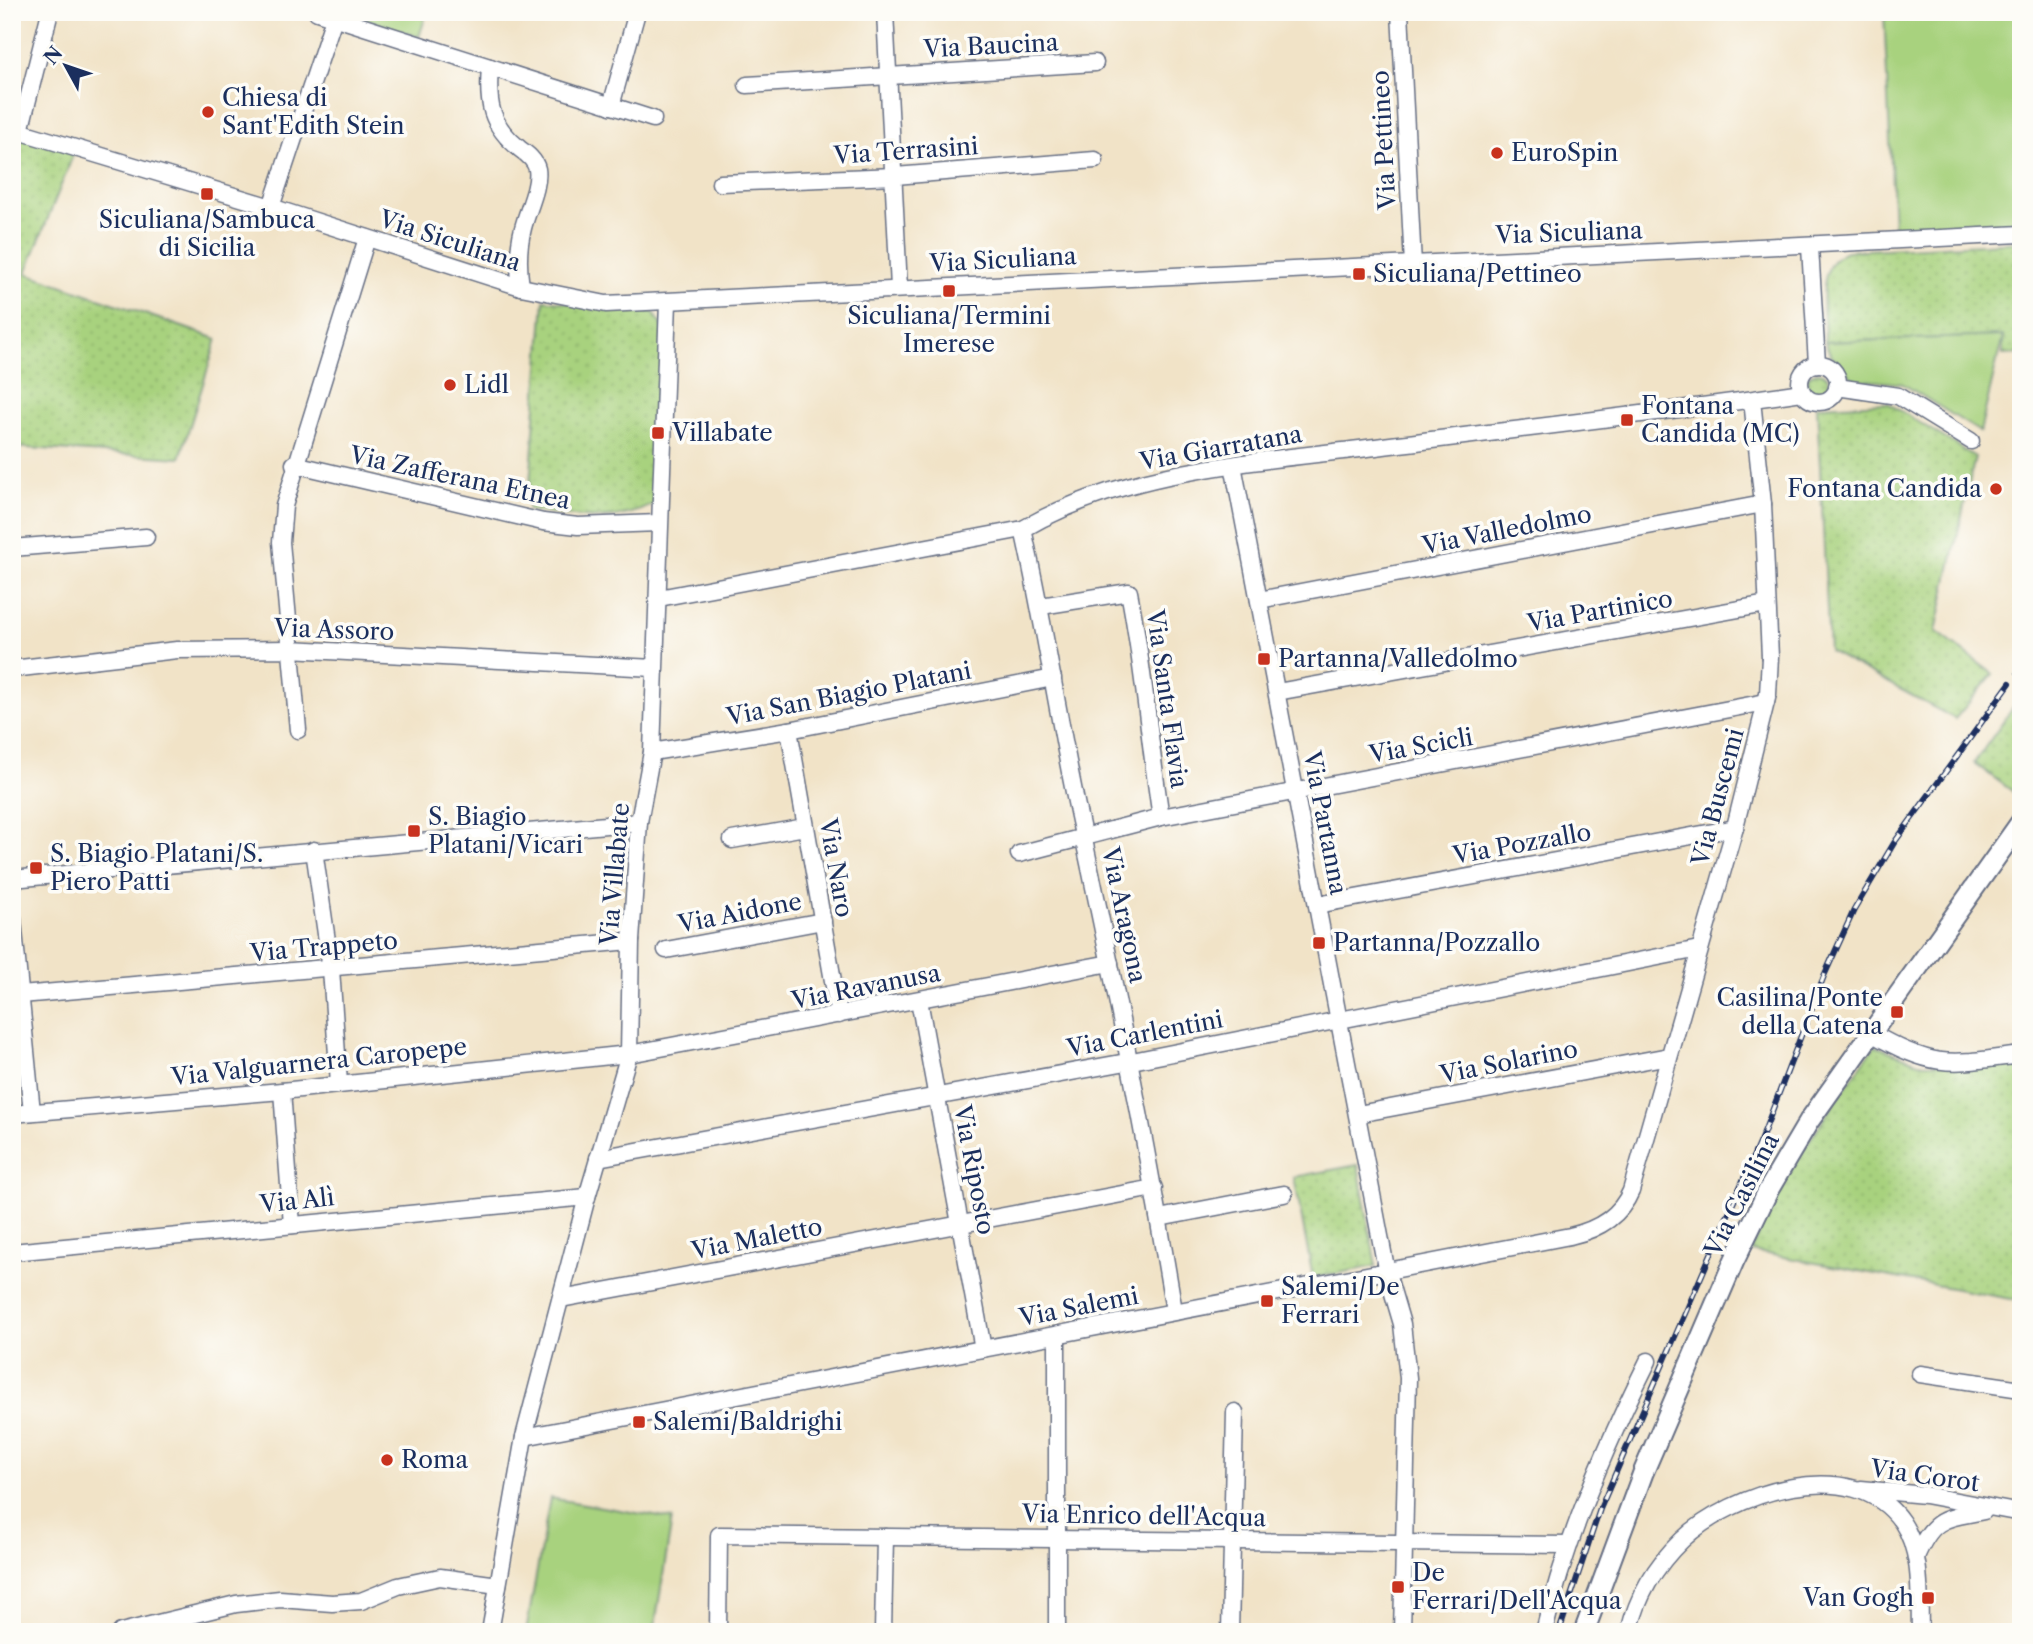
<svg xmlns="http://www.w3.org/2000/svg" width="2033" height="1644" font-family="'Libre Caslon Text',serif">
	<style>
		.grass { fill: url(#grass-dots); stroke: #62806e; stroke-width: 2 }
		.green { fill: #a8d27e; stroke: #62806e; stroke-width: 2 }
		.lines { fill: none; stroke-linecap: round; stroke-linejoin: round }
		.minor-casing { stroke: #666e83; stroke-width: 19 }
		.major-casing { stroke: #666e83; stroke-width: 23 }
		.minor { stroke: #fff; stroke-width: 16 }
		.major { stroke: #fff; stroke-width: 19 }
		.rail-casing { stroke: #1b2f5e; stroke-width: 6 }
		.rail { stroke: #fdfcf7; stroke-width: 3.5; stroke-dasharray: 10; stroke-linecap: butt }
		.poi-dot { fill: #c8321e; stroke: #fdfcf7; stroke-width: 2.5 }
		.labels { text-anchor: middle; stroke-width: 7; stroke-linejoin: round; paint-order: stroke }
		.street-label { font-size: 24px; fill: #1b2f5e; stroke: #fdfcf7 }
		.poi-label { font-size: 24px; fill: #1b2f5e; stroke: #fdfcf7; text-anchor: start }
	</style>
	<defs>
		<pattern id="grass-dots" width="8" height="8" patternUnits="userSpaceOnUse" patternTransform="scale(1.75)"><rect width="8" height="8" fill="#a8d27e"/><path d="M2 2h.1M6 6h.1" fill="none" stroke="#90b56f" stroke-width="1.8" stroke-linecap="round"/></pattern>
	</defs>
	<rect width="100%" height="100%" fill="#fdfcf7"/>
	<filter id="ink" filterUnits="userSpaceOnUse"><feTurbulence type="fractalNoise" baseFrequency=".0143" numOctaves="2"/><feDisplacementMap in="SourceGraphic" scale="14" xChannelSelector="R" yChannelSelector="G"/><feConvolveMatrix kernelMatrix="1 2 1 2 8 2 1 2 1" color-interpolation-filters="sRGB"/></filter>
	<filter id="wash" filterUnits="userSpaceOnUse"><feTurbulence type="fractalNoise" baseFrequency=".00686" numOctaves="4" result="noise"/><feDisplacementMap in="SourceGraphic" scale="28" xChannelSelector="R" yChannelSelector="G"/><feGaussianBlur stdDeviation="1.57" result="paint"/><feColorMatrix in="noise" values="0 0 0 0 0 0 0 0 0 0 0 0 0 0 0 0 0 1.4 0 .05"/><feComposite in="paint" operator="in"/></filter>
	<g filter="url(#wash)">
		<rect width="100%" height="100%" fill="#f1e3c7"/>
		<g class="grass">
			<polygon points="12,129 76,148 26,273 217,339 180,458 12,447"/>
			<path d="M 2021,242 L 2021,354 L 2003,355 L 2003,336 L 1825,342 C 1825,312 1814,263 1847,251 Z"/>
			<path d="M 544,300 L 653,312 L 664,328 L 654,504 C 613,526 573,516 528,510 Z"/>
			<circle cx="1818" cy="383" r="11"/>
			<polygon points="1888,403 1975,457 1936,631 1993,674 1955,719 1829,651 1817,406"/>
			<polygon points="2015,705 2021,709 2019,796 1974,763"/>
			<path d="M 1875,1046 L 1924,1064 L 2021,1060 L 2021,1301 L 1751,1251 C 1782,1175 1828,1111 1875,1046 Z"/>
			<polygon points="1358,1165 1376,1266 1313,1278 1294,1177"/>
		</g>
		<g class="green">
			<polygon points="344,12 427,12 419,37"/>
			<polygon points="1884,12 2021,12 2021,223 1894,228"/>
			<polygon points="2003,336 1980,432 1903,384 1853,379 1830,354 1825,342"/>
			<polygon points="550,1498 672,1519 654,1632 526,1632"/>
		</g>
	</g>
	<g filter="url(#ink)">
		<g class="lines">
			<g class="minor-casing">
				<g id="minor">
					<polyline points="317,12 653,119"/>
					<polyline points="885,12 899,288"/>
					<polyline points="1400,12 1413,265"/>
					<path d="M 490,67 C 487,103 490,125 520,149 C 527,154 535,160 537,169 C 540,186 527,211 523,228 C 518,247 518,267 521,287"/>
					<polyline points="747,85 1095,63"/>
					<polyline points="611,106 637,12"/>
					<polyline points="12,129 271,207 521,287 606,304 2021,234"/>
					<polyline points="20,131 50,12"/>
					<polyline points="720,183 895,176 1095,160"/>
					<polyline points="271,207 336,12"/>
					<polyline points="1810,247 1817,364"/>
					<circle cx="1819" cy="383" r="19"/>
					<polyline points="1837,387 1898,396 1971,441"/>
					<polyline points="294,464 543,522 578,526 659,523"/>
					<polyline points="1233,465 1387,1273 1402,1324 1408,1378 1402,1632"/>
					<path d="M 1023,529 C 1045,626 1059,724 1080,821 C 1115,984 1147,1146 1174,1311"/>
					<polyline points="12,548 146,537"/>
					<path d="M 659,598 L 1023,529 C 1128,468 1259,462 1376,447 C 1518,429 1661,413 1802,392"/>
					<polyline points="1259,600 1763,504"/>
					<path d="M 1041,606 L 1129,592 C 1144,667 1149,742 1161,817"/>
					<polyline points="12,669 177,650 290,649 654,668"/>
					<polyline points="1277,692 1767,604"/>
					<polyline points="298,730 281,542 284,506 367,238"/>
					<polyline points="789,730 839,1015"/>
					<polyline points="652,752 789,730 1053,678"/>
					<polyline points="732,840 805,827"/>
					<polyline points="314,850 331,969 339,1083"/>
					<polyline points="1019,854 1161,817 1766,702"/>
					<polyline points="12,879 639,822"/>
					<polyline points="1317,905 1735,828"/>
					<polyline points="12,910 32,1112"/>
					<polyline points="666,950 823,921"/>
					<polyline points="21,995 631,941"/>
					<polyline points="919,1000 983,1349"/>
					<path d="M 1871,1033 C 1936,1070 1950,1064 2021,1055"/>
					<polyline points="282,1091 292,1225"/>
					<polyline points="12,1114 282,1091 629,1054 1110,963"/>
					<polyline points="1358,1114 1669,1056"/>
					<polyline points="598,1158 1132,1061 1699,949"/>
					<polyline points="1159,1218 1284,1194"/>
					<polyline points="12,1252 587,1197"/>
					<polyline points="561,1299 1154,1188"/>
					<polyline points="1057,1335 1057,1632"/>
					<polyline points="1920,1374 2021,1389"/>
					<path d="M 524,1437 L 1570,1236 C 1597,1230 1620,1217 1631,1191 L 1734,831 L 1768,694 L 1770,657 L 1763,504 L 1752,400"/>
					<polyline points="1861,1489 1925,1495 2021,1513"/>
					<path d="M 1916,1557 C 1933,1517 1944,1519 1984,1511"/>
					<polyline points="121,1632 236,1604 280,1599 332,1603 361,1601 398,1586 440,1577 498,1585"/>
					<polyline points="490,1632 524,1437 587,1197 629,1054 631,941 639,822 652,752 668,302"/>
					<polyline points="718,1632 719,1535 1569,1545"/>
					<polyline points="883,1632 885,1537"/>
					<polyline points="1230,1632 1235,1412"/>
					<path d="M 1544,1632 C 1565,1541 1606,1445 1648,1361"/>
					<path d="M 1629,1632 C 1637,1597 1656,1565 1682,1540 C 1731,1493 1854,1452 1902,1522 C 1923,1553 1919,1597 1920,1632"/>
				</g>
			</g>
			<g class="major-casing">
				<polyline id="major" points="1584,1632 1643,1473 1734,1261 1769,1189 1809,1121 2021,822"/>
			</g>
			<use href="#minor" class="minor"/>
			<use href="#major" class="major"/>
			<g class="rail-casing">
				<g id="rail">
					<polyline points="2018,672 2021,669"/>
					<polyline points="1559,1632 1600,1509 1764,1132 1824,976 1854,910 1894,843 2010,683"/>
				</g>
			</g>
			<use href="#rail" class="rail"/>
		</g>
	</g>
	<g class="poi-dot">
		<circle cx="208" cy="112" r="7"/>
		<circle cx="1497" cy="153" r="7"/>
		<rect x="200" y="187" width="14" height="14" rx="3.5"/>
		<rect x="1352" y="267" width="14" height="14" rx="3.5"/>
		<rect x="942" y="284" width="14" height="14" rx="3.5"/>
		<circle cx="450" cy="385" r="7"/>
		<rect x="1620" y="413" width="14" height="14" rx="3.5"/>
		<rect x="651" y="426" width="14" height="14" rx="3.5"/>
		<circle cx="1996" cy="489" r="7"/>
		<rect x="1257" y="652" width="14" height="14" rx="3.5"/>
		<rect x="407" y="824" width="14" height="14" rx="3.5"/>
		<rect x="29" y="861" width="14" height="14" rx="3.5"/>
		<rect x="1312" y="936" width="14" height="14" rx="3.5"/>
		<rect x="1890" y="1005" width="14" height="14" rx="3.5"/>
		<rect x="1260" y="1294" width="14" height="14" rx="3.5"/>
		<rect x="632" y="1415" width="14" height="14" rx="3.5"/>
		<circle cx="387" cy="1460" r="7"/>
		<rect x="1391" y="1580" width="14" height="14" rx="3.5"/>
		<rect x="1921" y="1591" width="14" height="14" rx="3.5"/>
	</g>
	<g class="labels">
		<g class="street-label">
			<text transform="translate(991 46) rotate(-3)" y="8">Via Baucina</text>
			<text transform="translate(1384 140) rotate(-93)" y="8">Via Pettineo</text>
			<text transform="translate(906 151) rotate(-4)" y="8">Via Terrasini</text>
			<text transform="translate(1569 233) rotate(-2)" y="8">Via Siculiana</text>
			<text transform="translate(450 241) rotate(18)" y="8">Via Siculiana</text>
			<text transform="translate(1003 260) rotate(-3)" y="8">Via Siculiana</text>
			<text transform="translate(1221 448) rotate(-10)" y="8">Via Giarratana</text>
			<text transform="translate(460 478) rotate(12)" y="8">Via Zafferana Etnea</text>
			<text transform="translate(1507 530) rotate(-11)" y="8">Via Valledolmo</text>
			<text transform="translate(1600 611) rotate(-10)" y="8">Via Partinico</text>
			<text transform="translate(334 630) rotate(2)" y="8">Via Assoro</text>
			<text transform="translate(849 694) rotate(-11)" y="8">Via San Biagio Platani</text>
			<text transform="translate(1167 699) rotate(82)" y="8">Via Santa Flavia</text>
			<text transform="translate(1421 746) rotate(-10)" y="8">Via Scicli</text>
			<text transform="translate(1718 797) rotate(-75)" y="8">Via Buscemi</text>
			<text transform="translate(1325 823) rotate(79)" y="8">Via Partanna</text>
			<text transform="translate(1522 844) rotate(-10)" y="8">Via Pozzallo</text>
			<text transform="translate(836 868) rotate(80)" y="8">Via Naro</text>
			<text transform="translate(615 874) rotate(-85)" y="8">Via Villabate</text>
			<text transform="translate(740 913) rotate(-11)" y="8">Via Aidone</text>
			<text transform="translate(1124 915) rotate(78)" y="8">Via Aragona</text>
			<text transform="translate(324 947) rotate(-5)" y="8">Via Trappeto</text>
			<text transform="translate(866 987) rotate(-11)" y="8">Via Ravanusa</text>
			<text transform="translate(1145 1034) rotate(-11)" y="8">Via Carlentini</text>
			<text transform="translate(319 1062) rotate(-6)" y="8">Via Valguarnera Caropepe</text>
			<text transform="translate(1509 1062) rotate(-11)" y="8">Via Solarino</text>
			<text transform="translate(974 1170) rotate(79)" y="8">Via Riposto</text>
			<text transform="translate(1742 1195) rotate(-63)" y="8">Via Casilina</text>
			<text transform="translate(297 1201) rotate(-6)" y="8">Via Alì</text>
			<text transform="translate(757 1239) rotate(-11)" y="8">Via Maletto</text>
			<text transform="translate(1079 1307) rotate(-11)" y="8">Via Salemi</text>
			<text transform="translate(1925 1476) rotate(8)" y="8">Via Corot</text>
			<text transform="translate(1144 1516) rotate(1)" y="8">Via Enrico dell'Acqua</text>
		</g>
		<g class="poi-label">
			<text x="222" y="106">Chiesa di<tspan x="222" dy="28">Sant'Edith Stein</tspan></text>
			<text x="1511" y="161">EuroSpin</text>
			<text x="207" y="228" text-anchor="middle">Siculiana/Sambuca<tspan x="207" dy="28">di Sicilia</tspan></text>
			<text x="1373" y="282">Siculiana/Pettineo</text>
			<text x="949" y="324" text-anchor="middle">Siculiana/Termini<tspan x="949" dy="28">Imerese</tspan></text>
			<text x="464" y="393">Lidl</text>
			<text x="1641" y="414">Fontana<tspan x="1641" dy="28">Candida (MC)</tspan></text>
			<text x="672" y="441">Villabate</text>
			<text x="1982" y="497" text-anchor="end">Fontana Candida</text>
			<text x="1278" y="667">Partanna/Valledolmo</text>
			<text x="428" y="825">S. Biagio<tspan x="428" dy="28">Platani/Vicari</tspan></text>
			<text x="50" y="862">S. Biagio Platani/S.<tspan x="50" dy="28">Piero Patti</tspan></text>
			<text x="1333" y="951">Partanna/Pozzallo</text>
			<text x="1883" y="1006" text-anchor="end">Casilina/Ponte<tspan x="1883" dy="28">della Catena</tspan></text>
			<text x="1281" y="1295">Salemi/De<tspan x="1281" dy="28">Ferrari</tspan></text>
			<text x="653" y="1430">Salemi/Baldrighi</text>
			<text x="401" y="1468">Roma</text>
			<text x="1412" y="1581">De<tspan x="1412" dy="28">Ferrari/Dell'Acqua</tspan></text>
			<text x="1914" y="1606" text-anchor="end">Van Gogh</text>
		</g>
	</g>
	<rect width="2033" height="1644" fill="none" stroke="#fdfcf7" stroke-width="42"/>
	<g transform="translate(66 66) rotate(310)" stroke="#fdfcf7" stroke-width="5" paint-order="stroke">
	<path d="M0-5L12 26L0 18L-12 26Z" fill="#1b2f5e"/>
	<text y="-10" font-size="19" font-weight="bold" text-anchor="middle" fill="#1b2f5e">N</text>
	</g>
</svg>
